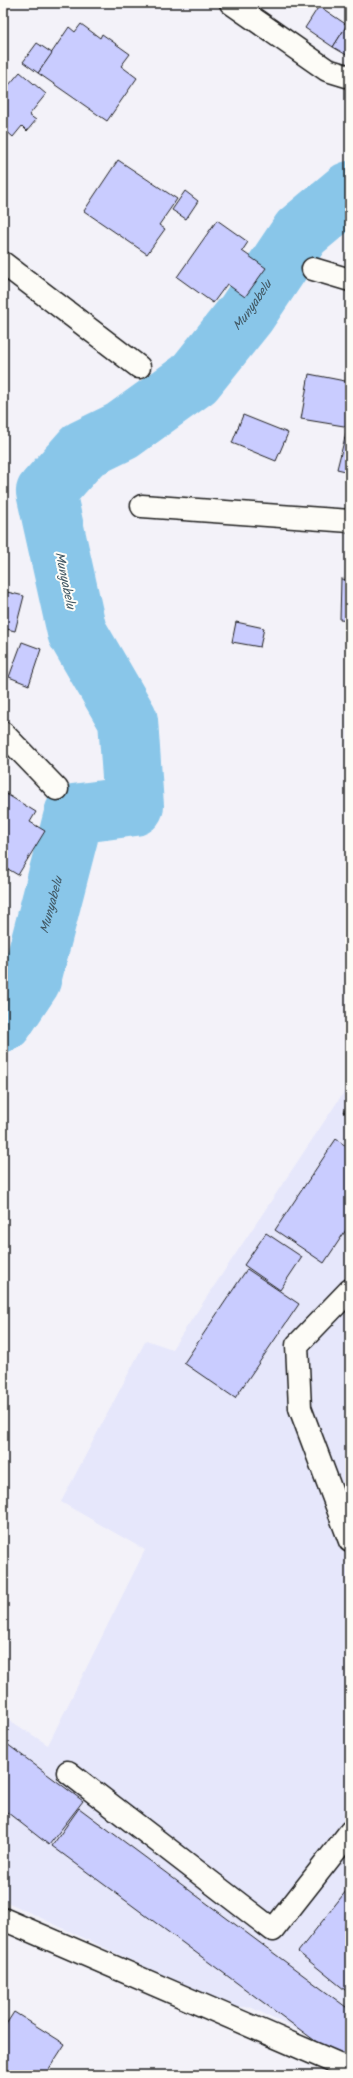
<svg xmlns="http://www.w3.org/2000/svg" width="353" height="2078" font-family="Kalam,sans-serif">
	<style>
		.built { fill: #e6e7fb }
		.lines { fill: none; stroke-linecap: round; stroke-linejoin: round }
		.river { stroke: #89c6e9; stroke-width: 60 }
		.building { fill: #c9ccff; stroke: #1c1c1c }
		.minor-casing { stroke: #1c1c1c; stroke-width: 25 }
		.minor { stroke: #fdfcf7; stroke-width: 22 }
		.labels { text-anchor: middle; stroke-width: 4; stroke-linejoin: round; paint-order: stroke }
		.water-label { font-size: 13px; font-style: italic; fill: #425864; stroke: #fdfcf7 }
	</style>
	<rect width="100%" height="100%" fill="#f3f2f9"/>
	<filter id="ink" filterUnits="userSpaceOnUse"><feTurbulence type="fractalNoise" baseFrequency=".025" numOctaves="2"/><feDisplacementMap in="SourceGraphic" scale="8" xChannelSelector="R" yChannelSelector="G"/><feConvolveMatrix kernelMatrix="1 2 1 2 8 2 1 2 1" color-interpolation-filters="sRGB"/></filter>
	<g filter="url(#ink)">
		<polygon class="built" points="350,1083 350,2055 250,2007 230,2007 3,1900 3,1716 48,1745 145,1550 61,1502 146,1340 172,1349"/>
		<g class="lines">
			<path class="river" id="s1" d="M 3,1022 L 31,980 L 74,814 L 134,806 L 128,720 L 77,632 L 46,492 L 83,450 L 122,431 L 194,379 L 246,314 L 301,232 L 350,191"/>
		</g>
		<g class="building">
			<polygon points="319,6 347,25 333,47 305,28"/>
			<polygon points="81,24 100,38 102,34 130,54 121,66 137,78 107,121 38,73 69,27 75,32"/>
			<polygon points="347,25 350,26 350,57 333,47"/>
			<polygon points="37,43 52,53 38,73 23,62"/>
			<polygon points="20,72 46,94 29,115 36,120 27,131 22,126 13,137 3,128 3,92"/>
			<polygon points="118,160 177,199 159,225 165,229 147,254 84,211"/>
			<polygon points="185,191 198,201 186,219 172,210"/>
			<polygon points="217,220 248,242 242,251 266,268 245,297 227,284 213,303 177,277"/>
			<polygon points="309,374 350,382 350,427 301,419"/>
			<polygon points="243,415 288,433 276,461 232,443"/>
			<polygon points="346,433 350,434 350,472 337,469"/>
			<polygon points="341,579 350,580 350,621 340,620"/>
			<polygon points="3,591 24,596 15,631 3,628"/>
			<polygon points="236,622 264,628 260,647 232,642"/>
			<polygon points="22,642 41,649 29,685 9,677"/>
			<polygon points="3,792 36,812 30,822 45,831 18,875 3,866"/>
			<polygon points="350,1103 350,1116 344,1112"/>
			<polygon points="336,1139 350,1149 350,1224 324,1263 275,1230"/>
			<polygon points="266,1233 302,1257 280,1290 244,1265"/>
			<polygon points="247,1269 299,1304 235,1398 184,1363"/>
			<polygon points="3,1741 83,1801 49,1845 3,1809"/>
			<polygon points="79,1808 350,2010 350,2056 345,2063 52,1846"/>
			<polygon points="350,1886 350,1994 298,1952"/>
			<polygon points="14,2012 65,2044 45,2075 7,2075 3,2072 3,2029"/>
		</g>
		<g class="lines">
			<g class="minor-casing">
				<g id="minor">
					<polyline points="231,3 327,70 350,77"/>
					<polyline points="3,263 139,367"/>
					<polyline points="313,269 350,280"/>
					<polyline points="142,506 350,521"/>
					<polyline points="3,733 57,789"/>
					<polyline points="350,1290 297,1345 300,1408 350,1541"/>
					<polyline points="68,1772 273,1930 350,1832"/>
					<polyline points="3,1919 350,2069"/>
				</g>
			</g>
			<use href="#minor" class="minor"/>
		</g>
	</g>
	<g class="labels">
		<g class="water-label">
			<text dy="5" stroke="none"><textPath href="#s1" startOffset="896">Munyabelu</textPath></text>
			<text transform="translate(66 580) rotate(78)" y="5">Munyabelu</text>
			<text dy="5" stroke="none"><textPath href="#s1" startOffset="128">Munyabelu</textPath></text>
		</g>
	</g>
	<rect width="353" height="2078" fill="none" stroke="#fdfcf7" stroke-width="16"/>
	<rect x="8" y="8" width="337" height="2062" fill="none" stroke="#1c1c1c" stroke-width="1.5" filter="url(#ink)"/>
</svg>
